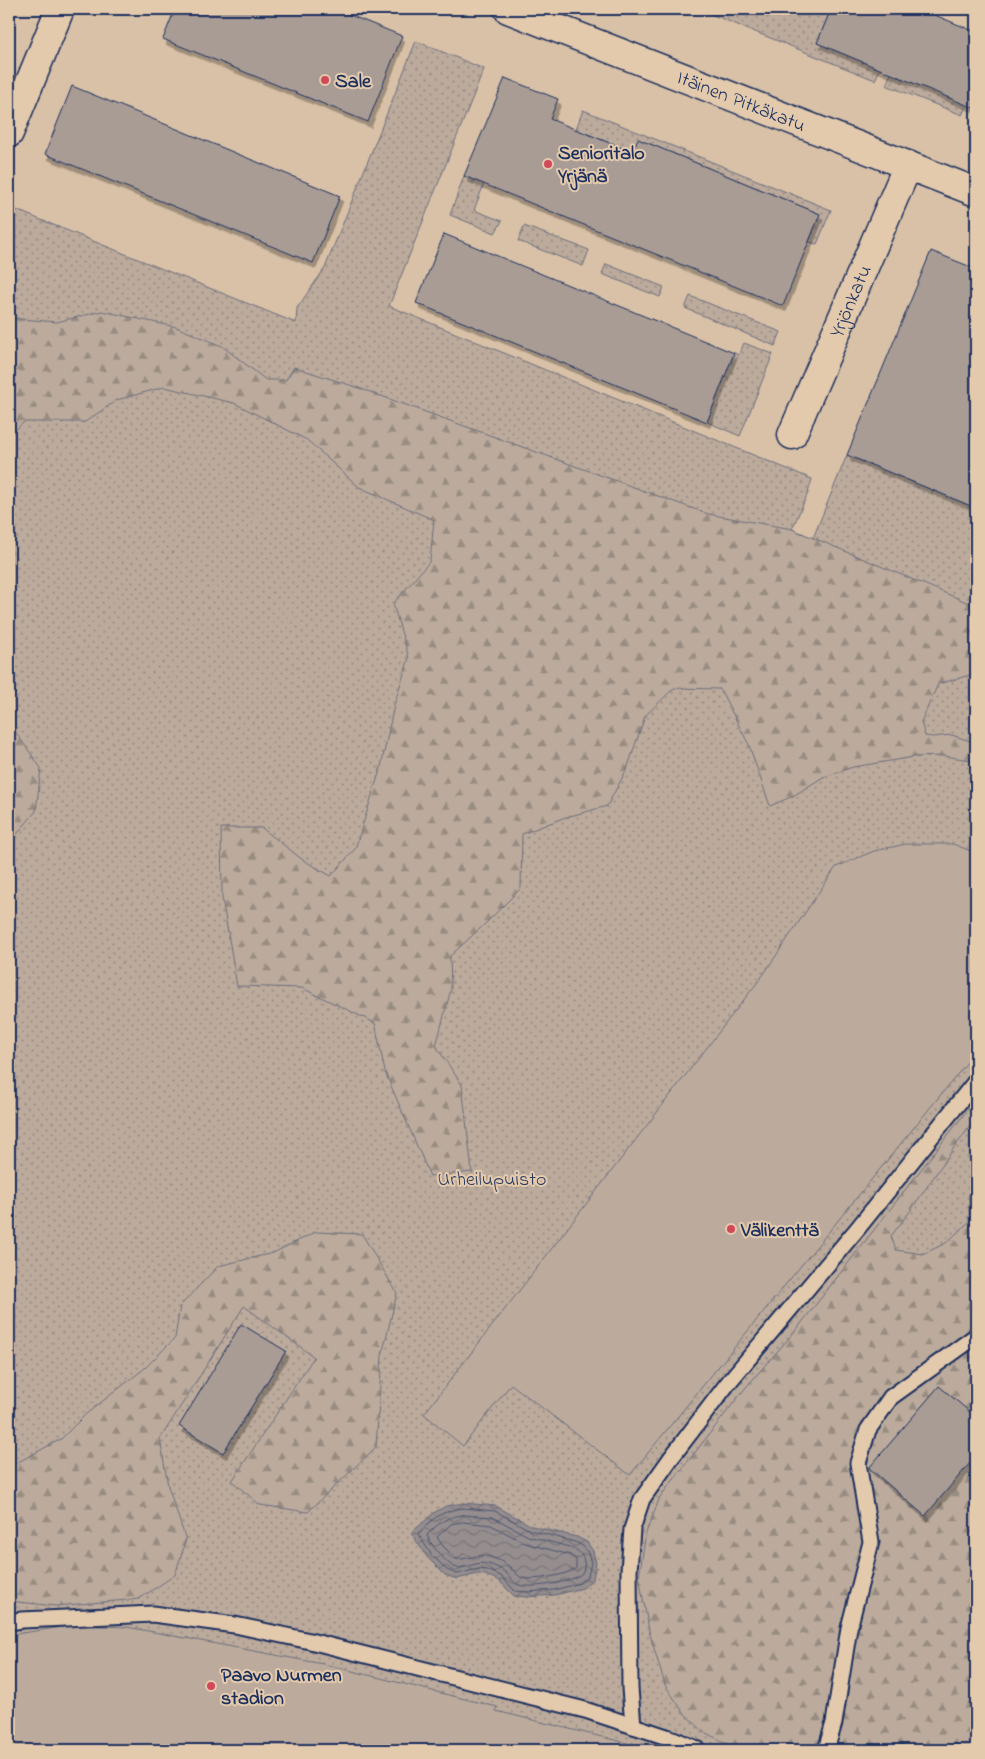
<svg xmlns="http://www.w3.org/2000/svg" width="985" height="1759" font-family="'Indie Flower',sans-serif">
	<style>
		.grass { fill: url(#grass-dots); stroke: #6c6d7d }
		.forest { fill: url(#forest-firs); stroke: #6c6d7d }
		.pitch { fill: #bcab9c; stroke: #6c6d7d }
		.water { fill: url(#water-waves); stroke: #64677b }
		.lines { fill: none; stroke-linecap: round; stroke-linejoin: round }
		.shore { stroke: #4c5571; stroke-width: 1 }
		.building { fill: #a99c95; stroke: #1b2f5e; filter: url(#shadow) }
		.service-casing { stroke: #1b2f5e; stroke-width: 19 }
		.minor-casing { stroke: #1b2f5e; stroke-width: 31 }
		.secondary-casing { stroke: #1b2f5e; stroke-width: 31 }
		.service { stroke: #e4caac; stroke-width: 15 }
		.minor { stroke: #e4caac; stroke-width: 28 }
		.secondary { stroke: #e4caac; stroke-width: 28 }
		.poi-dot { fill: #d1495b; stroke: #e4caac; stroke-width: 2 }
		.labels { text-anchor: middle; stroke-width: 4; stroke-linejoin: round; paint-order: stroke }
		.poi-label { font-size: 20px; font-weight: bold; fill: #1b2f5e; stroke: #e4caac; text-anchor: start }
		.street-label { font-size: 20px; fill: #1b2f5e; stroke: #e4caac }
		.park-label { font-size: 20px; fill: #2b3b64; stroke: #e4caac }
	</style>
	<defs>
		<pattern id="grass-dots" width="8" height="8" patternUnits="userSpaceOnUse" patternTransform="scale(1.25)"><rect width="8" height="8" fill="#bcab9c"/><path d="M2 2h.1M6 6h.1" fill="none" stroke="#988c82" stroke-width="1.8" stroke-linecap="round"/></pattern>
		<pattern id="forest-firs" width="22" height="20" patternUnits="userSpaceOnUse" patternTransform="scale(1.25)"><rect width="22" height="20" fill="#bcab9c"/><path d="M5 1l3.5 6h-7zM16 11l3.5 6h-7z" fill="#988c82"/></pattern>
		<pattern id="water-waves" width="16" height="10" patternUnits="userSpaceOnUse" patternTransform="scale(1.25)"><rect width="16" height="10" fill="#958d8e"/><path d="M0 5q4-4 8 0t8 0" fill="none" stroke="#797477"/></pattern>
		<filter id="shadow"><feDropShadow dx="3" dy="5.5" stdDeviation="0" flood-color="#0004"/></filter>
	</defs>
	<rect width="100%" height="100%" fill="#d8c1a7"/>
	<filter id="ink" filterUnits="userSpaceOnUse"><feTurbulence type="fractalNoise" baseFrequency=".02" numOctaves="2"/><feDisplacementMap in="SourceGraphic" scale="10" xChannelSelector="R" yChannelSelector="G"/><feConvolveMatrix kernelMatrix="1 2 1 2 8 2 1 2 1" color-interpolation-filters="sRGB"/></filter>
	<g filter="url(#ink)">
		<g class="grass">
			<polygon points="698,9 831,9 817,43 880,69 875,80"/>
			<polygon points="416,41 484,69 389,306 812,479 808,493 792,529 813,538 847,455 976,508 976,1750 9,1750 9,207 296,323 297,308 325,268"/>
			<polygon points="891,73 967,105 962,115 886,85"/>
			<polygon points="583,110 831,210 817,244 809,242 820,214 638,139 632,152 576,129"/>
			<polygon points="464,176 484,184 474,210 502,221 495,233 450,215"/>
			<polygon points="524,226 589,250 583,266 518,241"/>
			<polygon points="606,264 664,287 660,297 602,274"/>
			<polygon points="690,296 781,332 775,346 685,308"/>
			<polygon points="744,343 773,354 740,436 707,422 734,353 739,355"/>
		</g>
		<g class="forest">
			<polygon points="102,311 176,327 222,346 266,380 286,380 294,367 359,388 708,514 792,529 976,606 976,677 970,675 938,684 921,722 925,736 933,737 952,735 970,741 976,737 976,761 945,756 914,757 853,767 823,777 793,796 770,806 749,745 720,689 674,688 645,716 627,769 607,806 563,818 522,834 521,888 485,924 450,956 451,989 436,1046 462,1085 472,1172 430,1176 385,1072 375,1023 302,988 237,986 222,898 221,828 262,828 303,860 331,876 355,849 381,767 394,705 409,658 393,604 430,561 434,520 359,487 307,440 234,403 164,387 117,400 85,422 24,422 9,436 9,318 57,322"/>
			<polygon points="9,723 41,768 36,811 9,844"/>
			<polygon points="976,1099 976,1119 953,1149 911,1210 891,1236 896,1250 923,1254 946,1243 969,1222 969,1194 976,1190 976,1750 740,1750 704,1732 684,1713 665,1685 650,1635 639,1577 646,1533 660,1497 747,1386 796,1330"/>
			<polygon points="316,1232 362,1234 397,1293 382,1355 376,1447 308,1512 260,1505 232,1481 314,1357 244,1306 160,1439 168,1486 186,1540 175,1575 139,1599 55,1606 9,1601 9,1467 61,1439 86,1414 145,1368 175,1338 180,1306 218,1266 273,1253"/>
		</g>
		<g class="pitch">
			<polygon points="906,844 953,844 976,853 976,1056 974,1054 630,1475 511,1384 463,1446 424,1414 763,975 836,867 874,851"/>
			<polygon points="75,1625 127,1627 328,1665 497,1707 496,1711 643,1747 643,1750 9,1750 9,1635"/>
		</g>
		<polygon class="water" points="463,1503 496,1506 532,1526 577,1537 587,1542 593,1551 596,1563 593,1579 583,1588 555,1595 527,1597 514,1596 498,1580 485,1575 478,1574 457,1579 445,1575 427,1557 411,1533 435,1512 446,1506"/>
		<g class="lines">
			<g class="shore">
				<path d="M 463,1508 L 495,1511 L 530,1530 L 575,1542 L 583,1546 L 588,1553 L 591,1563 L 588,1576 L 580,1583 L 554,1590 L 527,1592 L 515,1591 L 501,1576 L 487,1570 L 478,1569 L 457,1574 L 447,1570 L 431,1554 L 418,1534 C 433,1518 441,1511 463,1508 Z"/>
				<path d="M 463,1515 L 493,1517 L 528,1536 L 573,1548 C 579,1551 583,1555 584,1562 C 585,1565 584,1570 582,1573 C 575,1582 530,1589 519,1585 C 514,1584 510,1576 505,1572 C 501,1569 493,1565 488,1564 C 476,1561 469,1568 458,1568 C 448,1567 430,1544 427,1535 C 439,1523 445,1517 463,1515 Z"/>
				<path d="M 463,1522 L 491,1525 L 525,1543 L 570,1555 L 576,1559 L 576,1568 C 569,1575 533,1581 523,1578 C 518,1577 515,1571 511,1568 C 506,1563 497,1559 490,1557 C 477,1553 468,1560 456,1559 L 442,1545 L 437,1537 L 451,1524 Z"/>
			</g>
		</g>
		<g class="building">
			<polygon points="175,9 335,9 402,36 368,122 163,39"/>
			<polygon points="831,9 920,9 976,32 976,109 817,43"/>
			<polygon points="505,78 558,99 550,119 632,152 638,139 820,214 783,306 464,176"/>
			<polygon points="72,86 340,196 313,263 45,154"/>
			<polygon points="444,234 734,353 707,422 416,303"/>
			<polygon points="931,251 976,269 976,508 847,455"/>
			<polygon points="241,1324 286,1351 223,1453 179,1426"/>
			<polygon points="939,1386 976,1417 976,1456 925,1516 869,1468"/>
		</g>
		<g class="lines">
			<g class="service-casing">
				<g id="service">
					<polyline points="9,1622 22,1620 153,1614 235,1625 310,1641 585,1710 673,1739 699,1750"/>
					<polyline points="633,1726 630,1688 629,1571 632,1529 642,1499 671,1458 728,1383 858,1228 976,1081"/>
					<polyline points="826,1750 834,1723 849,1628 871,1542 858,1463 868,1430 891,1397 976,1336"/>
				</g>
			</g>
			<g class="minor-casing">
				<g id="minor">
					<polyline points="9,133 60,9"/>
					<path id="s1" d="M 792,435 L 908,165"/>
				</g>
			</g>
			<g class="secondary-casing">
				<g id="secondary">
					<path id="s2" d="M 508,9 L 976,192"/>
				</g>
			</g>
			<use href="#service" class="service"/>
			<use href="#minor" class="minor"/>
			<use href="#secondary" class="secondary"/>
		</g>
	</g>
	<g class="poi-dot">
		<circle cx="325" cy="80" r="5"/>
		<circle cx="548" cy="164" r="5"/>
		<circle cx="731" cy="1229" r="5"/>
		<circle cx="211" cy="1686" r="5"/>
	</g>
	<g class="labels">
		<g class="poi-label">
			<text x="335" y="87">Sale</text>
			<text x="558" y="159">Senioritalo<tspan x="558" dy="23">Yrjänä</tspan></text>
			<text x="741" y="1236">Välikenttä</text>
			<text x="221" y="1681">Paavo Nurmen<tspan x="221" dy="23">stadion</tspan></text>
		</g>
		<g class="street-label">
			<text dy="7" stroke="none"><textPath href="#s2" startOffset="251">Itäinen Pitkäkatu</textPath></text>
			<text dy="7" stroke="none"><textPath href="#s1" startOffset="146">Yrjönkatu</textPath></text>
		</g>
		<g class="park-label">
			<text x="492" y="1185">Urheilupuisto</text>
		</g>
	</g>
	<rect width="985" height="1759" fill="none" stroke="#e4caac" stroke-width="30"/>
	<rect x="15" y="15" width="955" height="1729" fill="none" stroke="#1b2f5e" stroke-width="2" filter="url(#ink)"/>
</svg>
